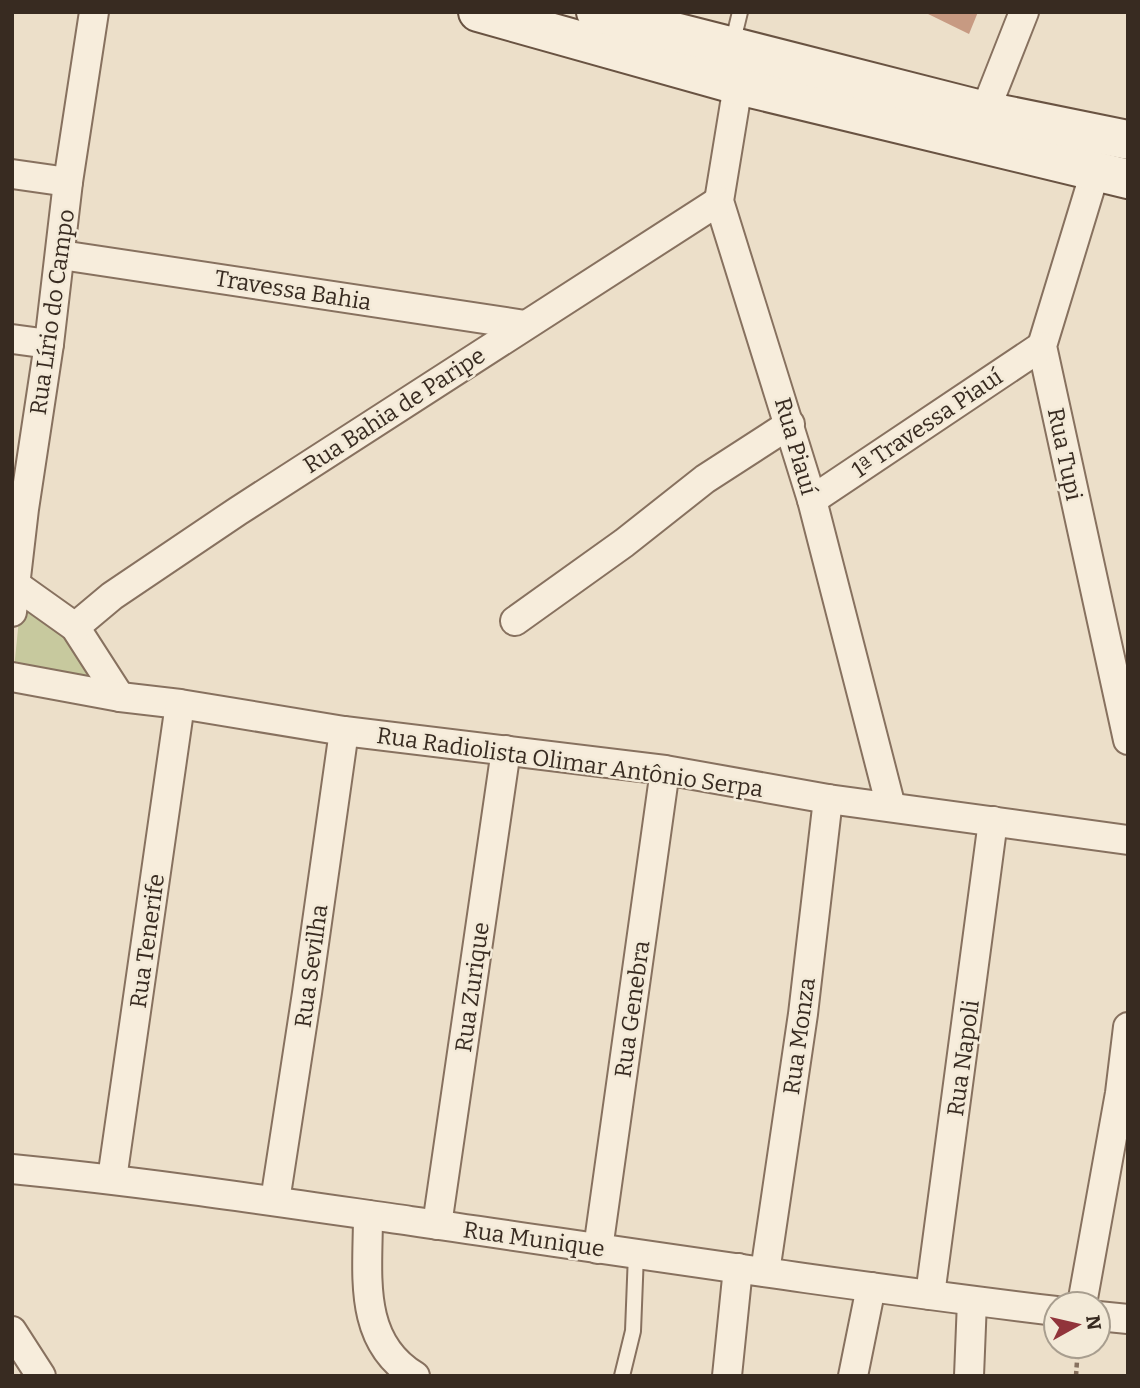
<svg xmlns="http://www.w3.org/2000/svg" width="1140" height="1388" font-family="Bitter,serif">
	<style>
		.green { fill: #c7c99e }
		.building { fill: #c79a82 }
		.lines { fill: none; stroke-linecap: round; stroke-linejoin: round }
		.service-casing { stroke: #87715f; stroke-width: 18 }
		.minor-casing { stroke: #87715f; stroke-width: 32 }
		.secondary-casing { stroke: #695342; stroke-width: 42 }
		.path { stroke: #87715f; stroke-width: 4.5; stroke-dasharray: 5 3.5; stroke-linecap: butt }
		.service { stroke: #f7eddc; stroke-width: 14 }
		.minor { stroke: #f7eddc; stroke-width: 28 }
		.secondary { stroke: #f7eddc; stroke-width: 38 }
		.labels { text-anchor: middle; stroke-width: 5; stroke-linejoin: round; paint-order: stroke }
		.street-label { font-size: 23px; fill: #382b21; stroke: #f3ead8 }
	</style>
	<rect width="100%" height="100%" fill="#ecdfc9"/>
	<polygon class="green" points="21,599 72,632 107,687 14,669"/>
	<polygon class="building" points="924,12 978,12 969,34"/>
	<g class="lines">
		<g class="service-casing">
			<g id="service">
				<polyline points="732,45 740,12"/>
				<polyline points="622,1376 633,1331 636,1254"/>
			</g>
		</g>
		<g class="minor-casing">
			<g id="minor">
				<polyline points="738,85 719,201 812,500 891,807"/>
				<polyline points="985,111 1024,12"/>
				<polyline points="1095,172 1042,346 1128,740"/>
				<polyline points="12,174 68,182"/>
				<polyline points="61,255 525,325"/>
				<polyline points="12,339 49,344"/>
				<polyline points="812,500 1042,346"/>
				<polyline points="16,585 75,627 120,697"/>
				<polyline points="12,612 24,509 49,344 68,182 94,12"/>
				<polyline points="515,621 624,543 705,479 790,424"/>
				<polyline points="75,627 112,596 238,511 719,201"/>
				<polyline points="12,677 120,697 180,704 344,731 665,770 828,799 1128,840"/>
				<path d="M 12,1169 C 146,1182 278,1202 411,1221 C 626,1252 841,1285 1056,1311"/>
				<polyline points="112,1179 180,704"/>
				<polyline points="275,1201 307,993 344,731"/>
				<path d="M 368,1215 C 368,1274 357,1341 415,1376"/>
				<polyline points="437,1225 506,750"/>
				<polyline points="598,1249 665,770"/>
				<polyline points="765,1272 803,1014 828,799"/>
				<polyline points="930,1295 993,821"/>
				<polyline points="1082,1304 1120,1093 1128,1027"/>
				<polyline points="1098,1316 1128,1319"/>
				<polyline points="12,1331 41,1376"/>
				<polyline points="727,1376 738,1268"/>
				<polyline points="853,1376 871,1287"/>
				<polyline points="969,1376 972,1301"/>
			</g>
		</g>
		<g class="secondary-casing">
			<g id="secondary">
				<polyline points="478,12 738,85 1128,179"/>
				<polyline points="596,12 985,111 1128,140"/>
			</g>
		</g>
		<polyline class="path" points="1076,1376 1078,1346"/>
		<use href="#service" class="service"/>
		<use href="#minor" class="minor"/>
		<use href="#secondary" class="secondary"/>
	</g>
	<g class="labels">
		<g class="street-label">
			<text transform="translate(293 290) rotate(9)" y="8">Travessa Bahia</text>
			<text transform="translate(52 312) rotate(-82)" y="8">Rua Lírio do Campo</text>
			<text transform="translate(394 410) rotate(-33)" y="8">Rua Bahia de Paripe</text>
			<text transform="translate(927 423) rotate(-34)" y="8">1ª Travessa Piauí</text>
			<text transform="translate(796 446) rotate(74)" y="8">Rua Piauí</text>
			<text transform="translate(1065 454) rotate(78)" y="8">Rua Tupi</text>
			<text transform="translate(570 762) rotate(8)" y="8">Rua Radiolista Olimar Antônio Serpa</text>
			<text transform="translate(147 941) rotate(-82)" y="8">Rua Tenerife</text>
			<text transform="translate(311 966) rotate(-82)" y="8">Rua Sevilha</text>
			<text transform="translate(472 987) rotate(-82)" y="8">Rua Zurique</text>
			<text transform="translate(632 1009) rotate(-82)" y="8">Rua Genebra</text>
			<text transform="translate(799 1036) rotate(-82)" y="8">Rua Monza</text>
			<text transform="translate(963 1058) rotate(-82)" y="8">Rua Napoli</text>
			<text transform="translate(534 1239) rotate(8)" y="8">Rua Munique</text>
		</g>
	</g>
	<rect width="1140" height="1388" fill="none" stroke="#382b21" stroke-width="28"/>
	<g transform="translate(1077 1325) rotate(82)"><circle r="33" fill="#f3ead8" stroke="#a89e8f" stroke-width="2"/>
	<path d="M0-5L12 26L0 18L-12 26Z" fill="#91343b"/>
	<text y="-10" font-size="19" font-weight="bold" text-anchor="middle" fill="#382b21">N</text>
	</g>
</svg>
